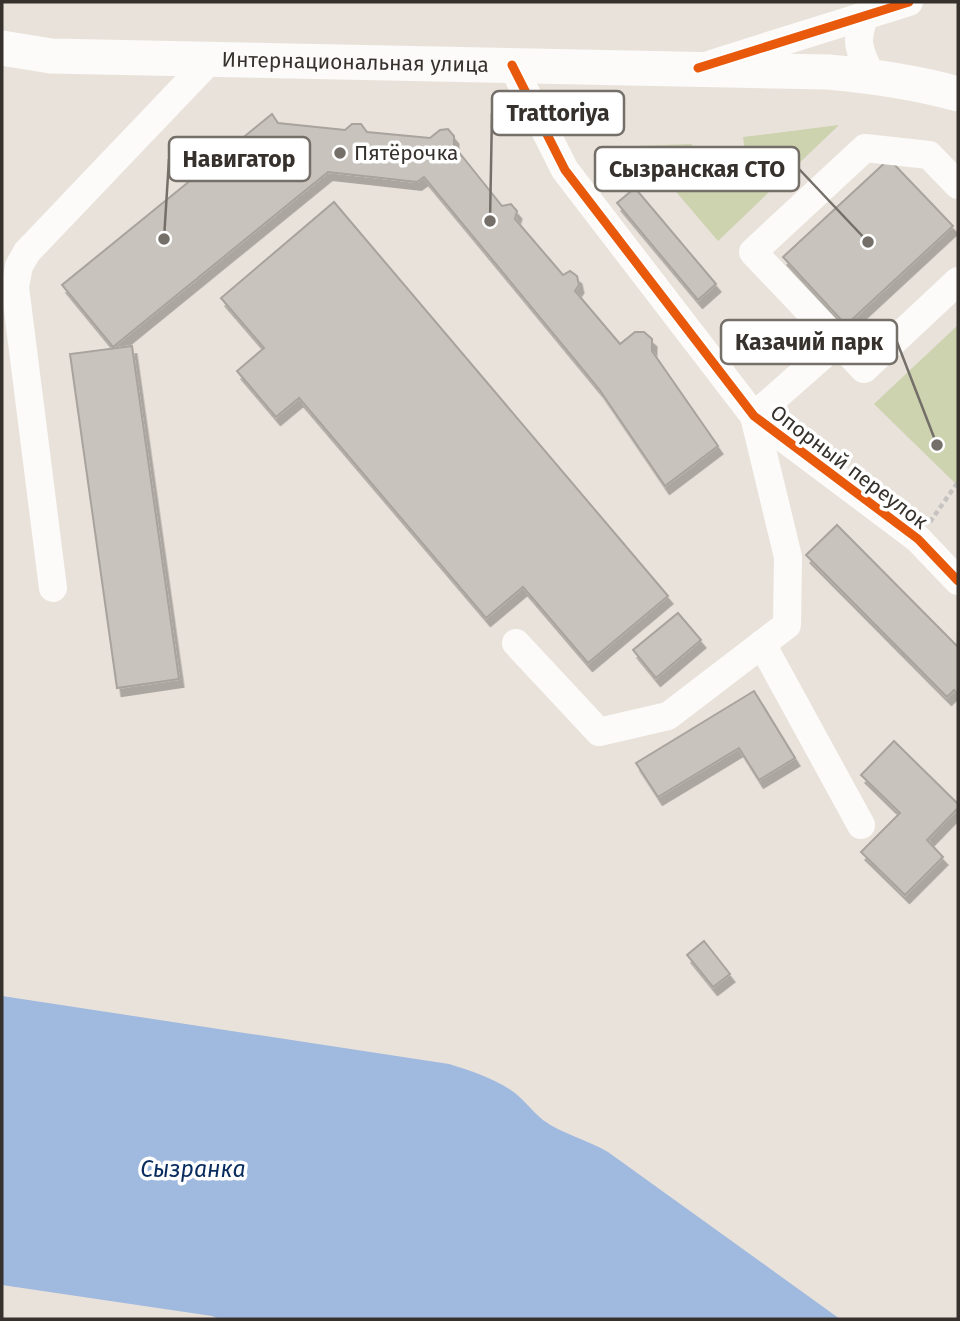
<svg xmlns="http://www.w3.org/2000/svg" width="960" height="1321" font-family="'Fira Sans',sans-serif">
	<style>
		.green { fill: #cdd2af }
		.water { fill: #a0b9df }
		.building { fill: #c9c3bd; stroke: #a8a39d; stroke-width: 2; filter: url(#shadow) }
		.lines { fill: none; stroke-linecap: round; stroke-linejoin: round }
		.path { stroke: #c6c3c1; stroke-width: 4.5; stroke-dasharray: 5 3.5; stroke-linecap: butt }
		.minor { stroke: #fcfbf9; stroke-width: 28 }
		.major { stroke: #fcfbf9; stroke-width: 35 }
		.cycleway-casing { stroke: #fff; stroke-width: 13 }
		.cycleway { stroke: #e8590c; stroke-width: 9 }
		.poi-dot { fill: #756f69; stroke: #fff; stroke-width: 2.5 }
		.labels { text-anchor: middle; stroke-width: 7; stroke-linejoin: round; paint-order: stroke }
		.street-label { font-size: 21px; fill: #36312c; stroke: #fff }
		.poi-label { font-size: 21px; fill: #36312c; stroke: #fff; text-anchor: start }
		.water-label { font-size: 23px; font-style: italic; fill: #072b5e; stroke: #fff }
		.leader { fill: none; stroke: #756f69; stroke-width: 2.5 }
		.callout-dot { fill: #756f69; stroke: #fff; stroke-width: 2.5 }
		.callout { fill: #fff; stroke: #756f69; stroke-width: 2.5 }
		.callout-label { font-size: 23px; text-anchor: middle; font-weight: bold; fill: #36312c }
	</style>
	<defs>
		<filter id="shadow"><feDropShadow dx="4.5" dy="8" stdDeviation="0" flood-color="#0004"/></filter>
	</defs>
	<rect width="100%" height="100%" fill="#e9e2da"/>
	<g class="green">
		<polygon points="839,125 718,241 637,146 692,144 698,181 748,175 743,137"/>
		<polygon points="958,325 958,486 874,404"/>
	</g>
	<path class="water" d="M 2,996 L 449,1064 C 472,1071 496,1079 515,1093 C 525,1101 533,1112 543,1120 C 562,1134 588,1140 608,1152 L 840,1319 L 220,1319 L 212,1316 L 2,1285 Z"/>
	<g class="building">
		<polygon points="272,114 278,123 345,130 352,124 361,124 367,132 430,138 440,130 448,129 454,136 454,146 502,206 511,204 517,211 515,219 563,275 570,271 577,276 579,285 575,291 620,344 635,332 644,332 652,339 652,351 718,446 665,486 599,389 424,177 417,182 328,172 113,347 62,285"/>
		<polygon points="889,159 953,226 846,325 783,257"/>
		<polygon points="635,188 716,284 698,300 617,203"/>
		<polygon points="334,202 668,596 588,663 523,587 486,618 299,398 276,417 237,371 264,348 221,298"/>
		<polygon points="132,346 179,679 117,688 70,354"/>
		<polygon points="837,525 958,647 958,695 954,690 947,697 806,555"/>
		<polygon points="678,613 701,640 656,678 633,650"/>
		<polygon points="754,691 795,758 759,780 739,748 658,797 636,763"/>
		<polygon points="894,741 958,804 958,808 927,840 943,857 905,895 861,852 900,813 861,775"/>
		<polygon points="704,941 730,974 713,987 687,955"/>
	</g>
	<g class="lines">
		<polyline class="path" points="930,522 958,482"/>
		<g class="minor">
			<path d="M 866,15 C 853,39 860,54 872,76"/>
			<polyline points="711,64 909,2"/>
			<polyline points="512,65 565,170 754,416 918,539 958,581"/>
			<polyline points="958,185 929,155 865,148 753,252 864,369 958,281"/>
			<polyline points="53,588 15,287 19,266 27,252 211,59"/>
			<polyline points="516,643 599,732 668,716 787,625 788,557 754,416 838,342"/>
			<polyline points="762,644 861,825"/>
		</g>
		<path class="major" id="s1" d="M 2,48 L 51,56 L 828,72 C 872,76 915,82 958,94"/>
		<g class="cycleway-casing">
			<g id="cycleway">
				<polyline points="512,65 565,170 754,416 918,539 958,581"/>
				<polyline points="698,68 909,2"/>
			</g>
		</g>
		<use href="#cycleway" class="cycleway"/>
	</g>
	<circle class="poi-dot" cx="340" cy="153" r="7"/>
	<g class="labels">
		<g class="street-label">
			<text dy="7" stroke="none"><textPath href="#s1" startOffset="354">Интернациональная улица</textPath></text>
			<text transform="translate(849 467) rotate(37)" y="7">Опорный переулок</text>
		</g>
		<g class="poi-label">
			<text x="354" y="160">Пятёрочка</text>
		</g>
		<g class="water-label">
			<text x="193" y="1177">Сызранка</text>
		</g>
	</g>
	<path class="leader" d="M490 221L492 113M164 239L169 159M868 242L799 169M937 445L897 342"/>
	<g class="callout-dot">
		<circle cx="490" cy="221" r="7"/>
		<circle cx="164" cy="239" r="7"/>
		<circle cx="868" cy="242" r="7"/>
		<circle cx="937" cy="445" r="7"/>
	</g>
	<g class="callout">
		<rect x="492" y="91" width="132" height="44" rx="7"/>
		<rect x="169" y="137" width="141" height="44" rx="7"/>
		<rect x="595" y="147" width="204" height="44" rx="7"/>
		<rect x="721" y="320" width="176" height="44" rx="7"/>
	</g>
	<g class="callout-label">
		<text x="558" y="121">Trattoriya</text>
		<text x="239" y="167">Навигатор</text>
		<text x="697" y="177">Сызранская СТО</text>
		<text x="809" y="350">Казачий парк</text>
	</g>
	<rect width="960" height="1321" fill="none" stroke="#36312c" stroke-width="7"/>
</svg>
